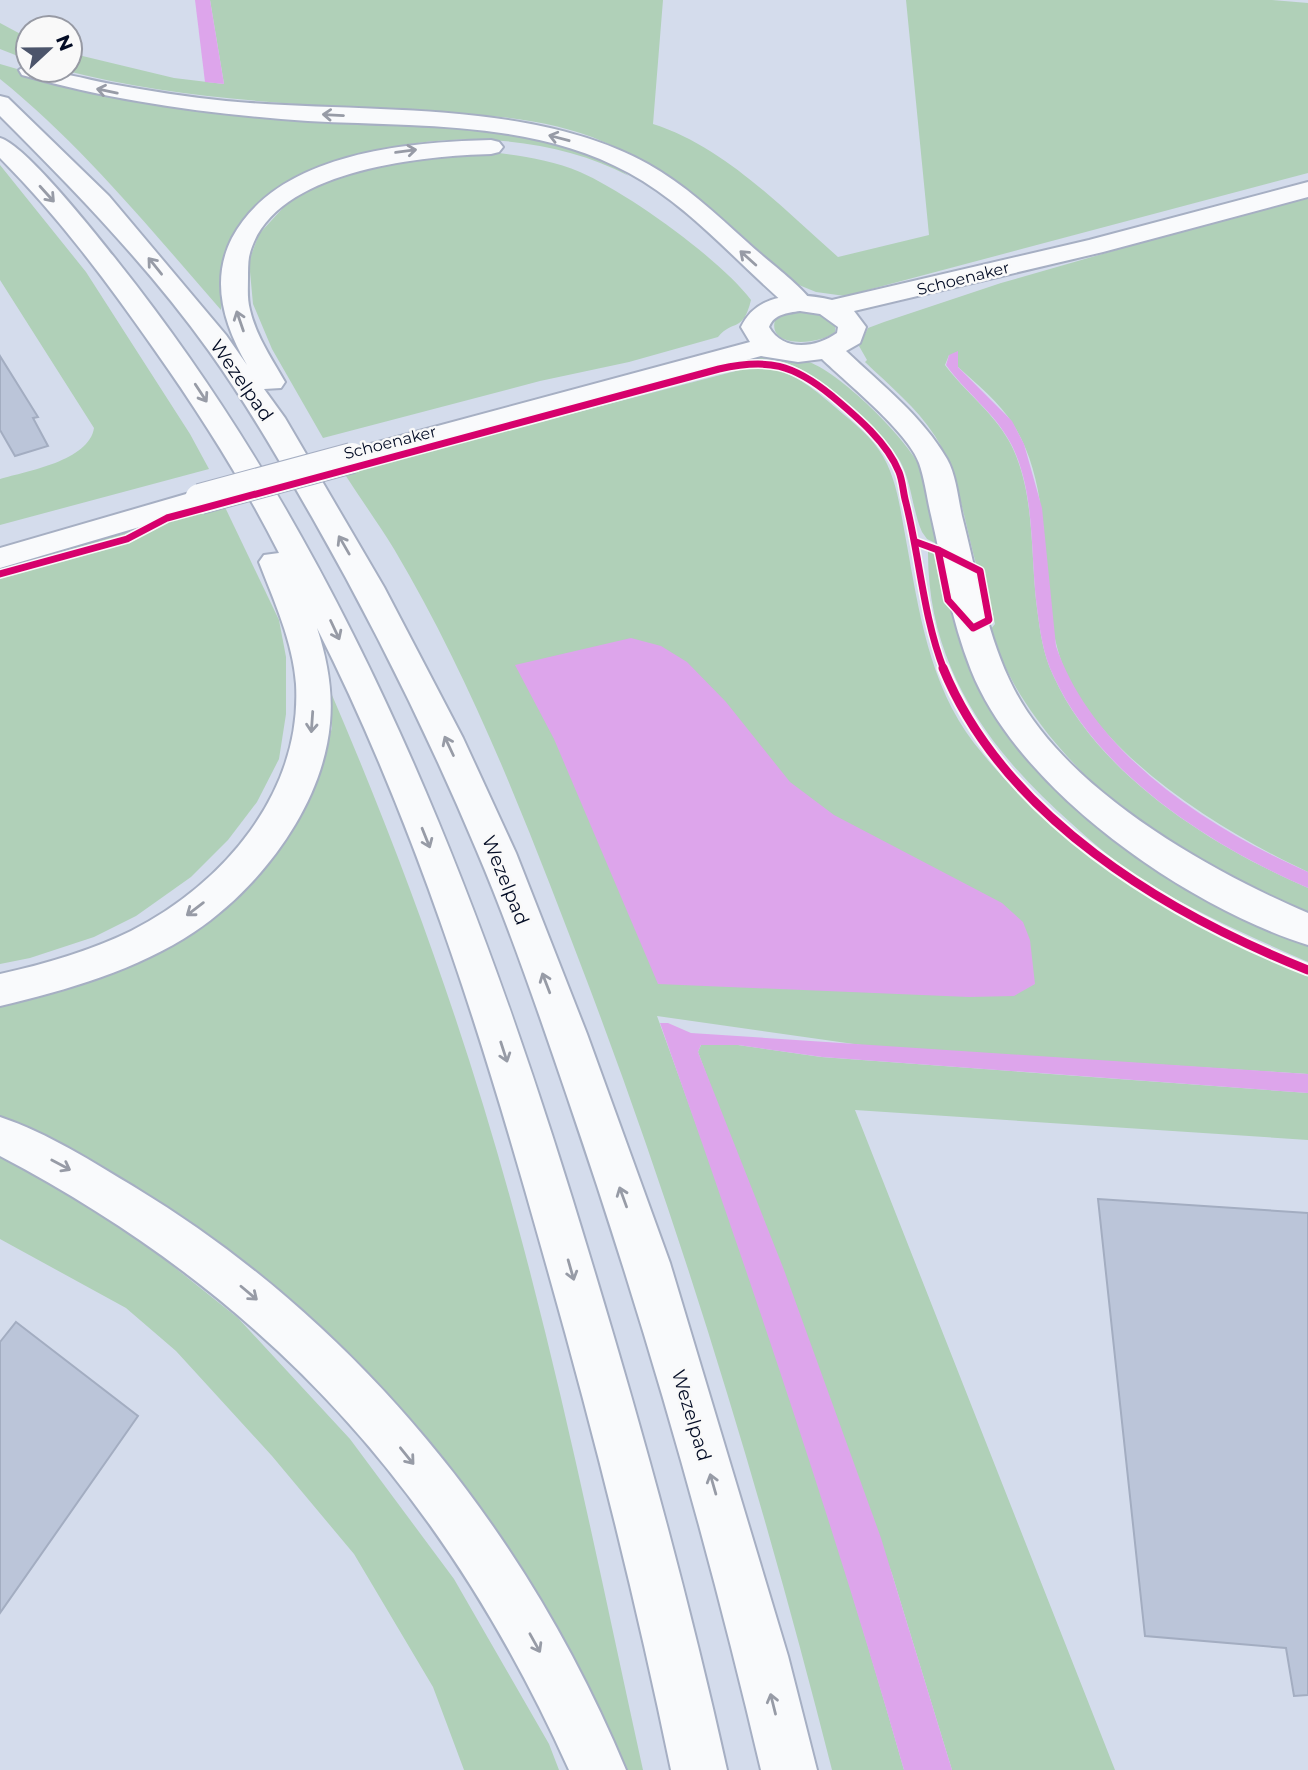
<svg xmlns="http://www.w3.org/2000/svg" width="1308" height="1770" font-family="Montserrat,sans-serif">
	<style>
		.green { fill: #b0d0b8 }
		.water { fill: #dda5eb }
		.building { fill: #bbc5d9; stroke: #a3adc1; stroke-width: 2 }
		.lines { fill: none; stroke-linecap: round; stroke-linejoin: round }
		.major-casing { stroke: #a6afc3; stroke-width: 4 }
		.highway-casing { stroke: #a6afc3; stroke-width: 4 }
		.major { fill: #f9fafc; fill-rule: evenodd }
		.highway { fill: #f9fafc; fill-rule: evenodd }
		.major-bridge-casing { stroke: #a6afc3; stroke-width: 32; stroke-linecap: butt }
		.major-bridge { stroke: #f9fafc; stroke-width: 30 }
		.cycleway-far1-casing { stroke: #f9f9f9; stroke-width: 10 }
		.cycleway-casing { stroke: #f9f9f9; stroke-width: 13 }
		.cycleway-far1 { stroke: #d6006c; stroke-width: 7 }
		.cycleway { stroke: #d6006c; stroke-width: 9 }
		.oneway { stroke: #979ba6 }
		.labels { text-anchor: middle; stroke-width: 5; stroke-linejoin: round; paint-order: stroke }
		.far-street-label { font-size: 16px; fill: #030c25; stroke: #f9f9f9 }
		.street-label { font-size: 19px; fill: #030c25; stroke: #f9f9f9 }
	</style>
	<rect width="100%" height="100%" fill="#d4dcec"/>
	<g class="green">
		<path d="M 210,0 L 663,0 L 653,124 C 725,147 782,208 838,257 L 929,235 L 906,0 L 1272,0 L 1308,3 L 1308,173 L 845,296 L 816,292 L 794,283 C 736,229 678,173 604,142 C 535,112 452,114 379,109 C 272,103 167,97 63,70 L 70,70 L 70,53 L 174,78 L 224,84 Z"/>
		<polygon points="0,23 28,38 28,60 0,49"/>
		<path d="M 0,64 L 93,91 L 426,122 L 543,136 L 601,157 L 629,176 C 552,135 448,130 364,154 C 349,159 334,166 319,172 C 288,185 257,198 237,228 C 221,252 222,282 221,310 C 151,230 83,146 0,79 Z"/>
		<path d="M 492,152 C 521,156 552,160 580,172 C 628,193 720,259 751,300 C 743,333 733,319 718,337 L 629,362 L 540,381 L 323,438 L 272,349 L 253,304 L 249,261 L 259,234 L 294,196 L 360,165 Z"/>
		<path d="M 0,165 L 86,272 L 190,434 L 209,469 L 0,525 L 0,479 C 27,471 89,461 94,428 L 0,280 Z"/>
		<path d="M 1308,195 L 1308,872 C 1220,831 1082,747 1057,647 C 1038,574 1055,491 1013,424 C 1000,403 977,384 958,367 L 957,358 L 949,355 L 945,365 C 965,392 993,412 1009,441 C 1036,490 1030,555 1037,608 C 1040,631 1043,654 1053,675 C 1097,774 1211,846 1308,888 L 1308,913 C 1199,870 1090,802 1025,702 C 1010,680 1000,655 989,631 L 995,624 L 983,569 L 976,564 C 965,524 957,469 935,436 C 917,408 889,385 865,362 L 867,360 L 859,346 L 868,328 L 884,322 L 1001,283 Z"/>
		<path d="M 791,311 C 806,311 839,310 835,332 C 820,345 767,349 775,320 Z"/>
		<path d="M 755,353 C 773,355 792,356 809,362 C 842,374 915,445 926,479 C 933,499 935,522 940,543 L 937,544 L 927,539 L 922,532 C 912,509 912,483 900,461 C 884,430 817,371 783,362 C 767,357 752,359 736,362 Z"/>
		<path d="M 755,366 C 786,368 807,383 829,402 C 846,417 866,431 879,450 C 897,476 900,509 906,540 C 919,611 929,684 974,743 C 1060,853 1180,925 1308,976 L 1308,1074 L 868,1046 L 657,1016 C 748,1265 832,1515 904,1770 L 832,1770 C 765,1506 686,1244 590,989 C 533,839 476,687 394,549 C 378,523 360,498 344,473 Z"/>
		<polygon points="223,503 279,620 286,657 286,714 279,759 257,802 228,840 191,877 136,916 94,937 30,958 0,964 0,565"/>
		<path d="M 928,550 L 936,555 L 947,606 L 953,611 L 1003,724 L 1308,944 L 1308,962 C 1251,937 1194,912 1142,879 C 1116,863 1093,843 1071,823 C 988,750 927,665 928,550 Z"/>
		<path d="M 329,688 C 404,862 468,1040 517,1223 C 566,1403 603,1588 643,1770 L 621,1770 L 352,1378 L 0,1126 L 0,1005 L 47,994 L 280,844 L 314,788 L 332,728 Z"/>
		<polygon points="701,1045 738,1045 821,1057 1308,1093 1308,1140 855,1110 1115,1770 952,1770 892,1574 698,1052"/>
		<polygon points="0,1157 64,1189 149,1247 238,1318 350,1439 454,1579 549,1744 559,1770 464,1770 433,1687 354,1554 272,1456 176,1351 126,1308 0,1239"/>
	</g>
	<g class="water">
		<polygon points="195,0 210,0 224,84 205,82"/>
		<path d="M 958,351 L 958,367 L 1012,421 L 1024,444 L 1042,508 L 1056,646 C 1093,754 1208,828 1308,872 L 1308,888 C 1211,846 1098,774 1053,675 C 1043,654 1040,631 1037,608 C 1030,555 1036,490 1010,442 C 994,412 965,392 946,365 L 949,355 Z"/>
		<polygon points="631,638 661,646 687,662 726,702 790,782 834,815 1002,903 1023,922 1030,940 1035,984 1014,996 969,997 658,984 554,739 515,665"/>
		<path d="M 660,1023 L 668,1023 L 691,1033 L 1308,1074 L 1308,1093 L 822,1057 L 738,1045 L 701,1045 L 698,1052 L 784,1270 L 881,1538 L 952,1770 L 904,1770 C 832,1518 747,1270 660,1023 Z"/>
	</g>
	<g class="building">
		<polygon points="0,356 38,417 33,418 48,446 15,456 0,430"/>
		<polygon points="1098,1199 1308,1213 1308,1695 1294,1696 1286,1648 1145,1636"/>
		<polygon points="16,1322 138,1416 0,1613 0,1342"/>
	</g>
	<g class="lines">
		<g class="major-casing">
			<g id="major">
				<path d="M 1308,182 L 1308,197 L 1103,252 L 854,311 L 866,327 L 860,343 L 846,351 C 882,385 923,417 947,459 C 956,475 958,498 962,516 C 976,570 985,627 1009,679 C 1057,785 1205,869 1308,913 L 1308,945 C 1187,907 1019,791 971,670 C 951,620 943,567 931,515 C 927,499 925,480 919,463 C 908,432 848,384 822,359 L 798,362 L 761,356 L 352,467 L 341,464 L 337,458 L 341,452 L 750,342 L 741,327 C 757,292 800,292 832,300 L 1089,240 ZM 800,311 L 820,314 L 838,327 L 837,333 C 816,348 783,352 769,327 C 774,314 787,313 800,311 Z"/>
				<polygon points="200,490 211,492 215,499 211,506 0,568 0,548"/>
			</g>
		</g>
		<g class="highway-casing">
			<g id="highway">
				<path d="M 28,64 L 28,70 C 57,70 83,79 111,84 C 149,91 188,97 226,101 C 358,114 530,98 648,164 C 684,184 716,214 747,242 C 765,259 801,285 813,303 L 809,309 L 800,311 L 791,309 C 738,264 690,206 629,173 C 532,120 415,127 308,121 C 211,114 116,102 22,75 L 19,70 Z"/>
				<path d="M 0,96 L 8,98 L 109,196 L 226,335 L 247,365 C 224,325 210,281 232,238 C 277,153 406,142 491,140 L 499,142 L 503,147 L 499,152 L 491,154 C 421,156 268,170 249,257 C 248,263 248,271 248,278 C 248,289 247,299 250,310 C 256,336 272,359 285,382 L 281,388 L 264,389 L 285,418 L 384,587 L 463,738 L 516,853 L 587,1034 L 670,1263 L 788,1656 L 817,1770 L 761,1770 C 708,1544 644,1321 569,1102 C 540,1017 511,931 476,849 C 428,735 373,624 312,517 C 279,460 247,404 209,351 C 148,266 74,190 0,116 Z"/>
				<path d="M 0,138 C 26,145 98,237 118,262 C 351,554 485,906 591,1260 C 642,1428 689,1598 727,1770 L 671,1770 C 635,1595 591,1422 542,1250 C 483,1039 416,824 317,628 C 327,659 333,690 330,723 C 323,805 261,887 194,932 C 137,970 67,990 0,1006 L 0,974 C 45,964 90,951 131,931 C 224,884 302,792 296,684 C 293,642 274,601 259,562 L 264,555 L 279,553 C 243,482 200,414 154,349 C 107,282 58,216 0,158 Z"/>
				<path d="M 0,1117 C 48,1133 93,1162 136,1188 C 357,1322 527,1531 626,1770 L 569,1770 C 444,1493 270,1298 0,1156 Z"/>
			</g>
		</g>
		<use href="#major" class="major"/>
		<use href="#highway" class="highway"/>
		<g class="major-bridge-casing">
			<polyline id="major-bridge" points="200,499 352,458"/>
		</g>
		<use href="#major-bridge" class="major-bridge"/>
		<g class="cycleway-far1-casing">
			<g id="cycleway-far1">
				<polyline points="916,542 938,550"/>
				<polygon points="938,550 980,571 989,620 973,628 948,600"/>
				<path d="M 0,574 L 127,539 L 167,518 L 719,369 C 768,358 793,364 832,396 C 857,417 887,442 899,472 C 903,482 903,493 906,503 C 920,559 923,616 944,670"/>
			</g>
		</g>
		<g class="cycleway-casing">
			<path id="cycleway" d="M 943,668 C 1004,817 1165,913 1308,970"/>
		</g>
		<use href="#cycleway-far1" class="cycleway-far1"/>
		<use href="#cycleway" class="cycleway"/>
	</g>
	<defs><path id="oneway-shaft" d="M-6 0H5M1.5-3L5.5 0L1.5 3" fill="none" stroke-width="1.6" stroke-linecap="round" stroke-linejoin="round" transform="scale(1.75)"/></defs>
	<g class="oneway">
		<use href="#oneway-shaft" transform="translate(107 91) rotate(-168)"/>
		<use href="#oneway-shaft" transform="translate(333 115) rotate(-177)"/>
		<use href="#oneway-shaft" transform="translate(559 138) rotate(-165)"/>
		<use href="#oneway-shaft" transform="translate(406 151) rotate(-8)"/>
		<use href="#oneway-shaft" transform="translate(47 194) rotate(48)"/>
		<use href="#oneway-shaft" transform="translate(748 258) rotate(-138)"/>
		<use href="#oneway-shaft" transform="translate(155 266) rotate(-129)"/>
		<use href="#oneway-shaft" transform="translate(240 321) rotate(-109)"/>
		<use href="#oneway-shaft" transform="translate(201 393) rotate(57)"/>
		<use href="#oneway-shaft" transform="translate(344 545) rotate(-120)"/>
		<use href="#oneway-shaft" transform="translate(335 630) rotate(65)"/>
		<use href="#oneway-shaft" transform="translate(312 722) rotate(94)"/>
		<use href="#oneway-shaft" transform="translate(449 746) rotate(-115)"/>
		<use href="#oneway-shaft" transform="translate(426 838) rotate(68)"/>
		<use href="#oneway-shaft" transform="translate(195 909) rotate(143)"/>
		<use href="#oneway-shaft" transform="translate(546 983) rotate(-111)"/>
		<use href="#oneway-shaft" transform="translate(504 1052) rotate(72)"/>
		<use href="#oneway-shaft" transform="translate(61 1165) rotate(28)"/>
		<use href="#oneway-shaft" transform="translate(623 1197) rotate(-110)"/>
		<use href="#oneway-shaft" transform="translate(571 1270) rotate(74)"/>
		<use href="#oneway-shaft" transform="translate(249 1293) rotate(40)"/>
		<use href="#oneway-shaft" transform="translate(407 1456) rotate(51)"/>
		<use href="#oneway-shaft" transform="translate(713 1484) rotate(-106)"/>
		<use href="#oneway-shaft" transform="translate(535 1643) rotate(61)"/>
		<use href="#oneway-shaft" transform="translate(773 1704) rotate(-104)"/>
	</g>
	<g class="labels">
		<g class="far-street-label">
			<text transform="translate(963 278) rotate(-14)" y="6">Schoenaker</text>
			<text transform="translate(390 442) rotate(-14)" y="6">Schoenaker</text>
		</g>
		<g class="street-label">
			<text transform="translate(242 380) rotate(55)" y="7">Wezelpad</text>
			<text transform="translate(506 880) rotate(68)" y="7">Wezelpad</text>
			<text transform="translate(692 1415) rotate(73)" y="7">Wezelpad</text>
		</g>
	</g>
	<g transform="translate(49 49) rotate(68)"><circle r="33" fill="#f9f9f9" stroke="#979aa4" stroke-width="2"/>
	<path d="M0-5L12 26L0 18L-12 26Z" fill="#4c556b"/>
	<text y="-10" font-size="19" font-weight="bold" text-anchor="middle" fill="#030c25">N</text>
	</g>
</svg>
